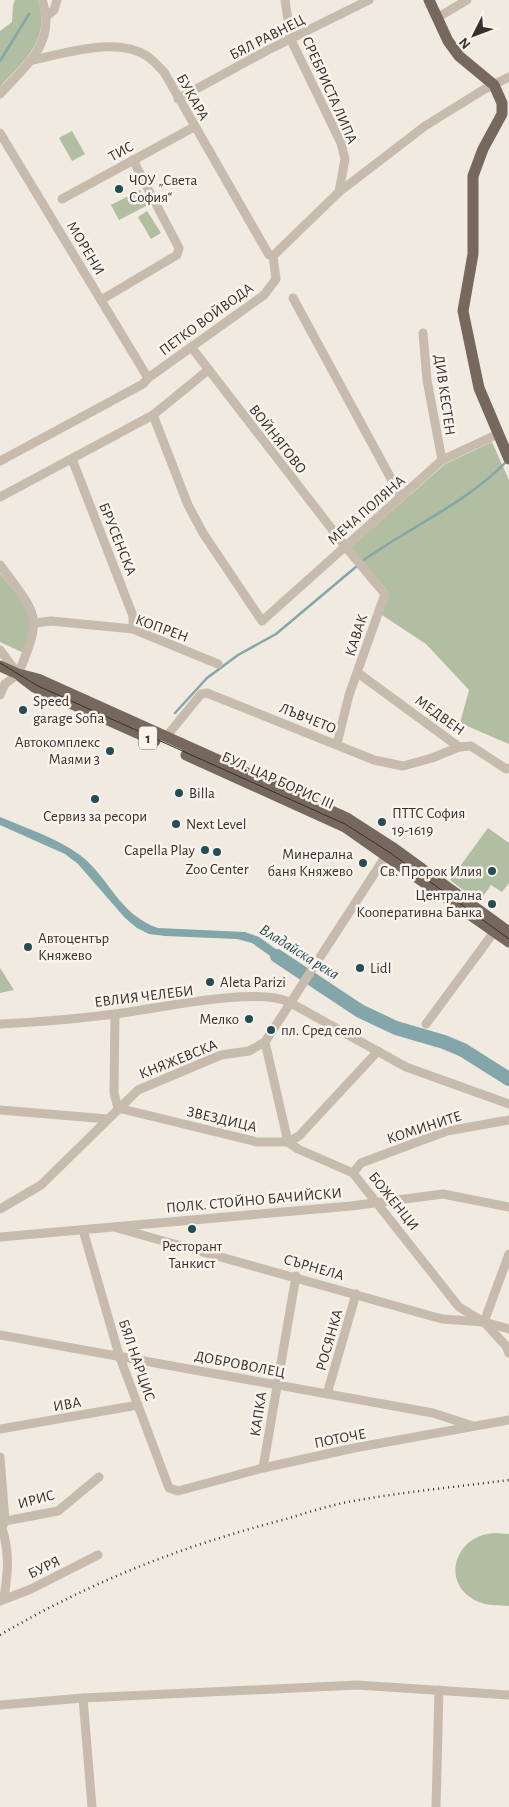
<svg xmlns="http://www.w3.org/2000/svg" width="509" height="1807" font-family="'Alegreya Sans',sans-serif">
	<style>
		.green { fill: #b2bea1 }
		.water { fill: #82a6aa }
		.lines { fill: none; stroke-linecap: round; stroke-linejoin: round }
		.stream { stroke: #82a6aa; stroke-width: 2.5 }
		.river { stroke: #82a6aa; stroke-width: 14 }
		.minor { stroke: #c7bbad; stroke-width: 9 }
		.major { stroke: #77685d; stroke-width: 11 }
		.tram { stroke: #362f2b; stroke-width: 1 }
		.rail { stroke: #362f2b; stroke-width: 2.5; stroke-dasharray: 1 4; stroke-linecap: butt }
		.poi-dot { fill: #244d54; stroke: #f8f3ec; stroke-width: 2 }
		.labels { text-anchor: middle; stroke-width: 5; stroke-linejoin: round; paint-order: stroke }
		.shield { fill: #f8f3ec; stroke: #706a65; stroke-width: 1 }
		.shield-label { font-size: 14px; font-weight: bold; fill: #362f2b }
		.street-label { font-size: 15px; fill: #362f2b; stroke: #f8f3ec }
		.poi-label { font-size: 15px; fill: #362f2b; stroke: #f8f3ec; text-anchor: start }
		.water-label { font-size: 16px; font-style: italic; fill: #244d54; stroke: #f8f3ec }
	</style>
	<rect width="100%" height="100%" fill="#f0eae0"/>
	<g class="green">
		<path d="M 15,0 L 38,0 C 51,40 25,59 0,87 L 0,31 L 12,22 L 13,5 Z"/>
		<polygon points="72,131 85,154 72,161 59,138"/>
		<polygon points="140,190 148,205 119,220 111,205"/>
		<polygon points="147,211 161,233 151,239 138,217"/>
		<polygon points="492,442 509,480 509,744 460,723 469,690 426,644 379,613 386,591 351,547 445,464"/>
		<polygon points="0,573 32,614 32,621 24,653 0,642"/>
		<polygon points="488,828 509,843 509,883 502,892 491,885 479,902 450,880"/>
		<polygon points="0,968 14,990 0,993"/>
		<path d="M 494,1533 L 509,1534 L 509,1606 C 500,1605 490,1606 482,1603 C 440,1589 451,1536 494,1533 Z"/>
	</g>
	<path class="water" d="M 0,817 C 26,828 57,838 80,855 C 110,878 118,914 158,928 L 245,932 L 259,937 L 295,963 L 290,970 L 252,943 L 237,939 L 165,936 L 149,934 L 137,928 L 125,918 L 78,864 L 65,854 L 0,825 Z"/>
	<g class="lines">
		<g class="stream">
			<polyline points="0,61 29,14"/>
			<path d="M 361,562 C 408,528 465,504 506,462"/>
			<polyline points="175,713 207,678 238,655 276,634 357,566"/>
		</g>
		<polyline class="river" points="277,956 360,1011 396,1028 444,1042 463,1050 509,1079"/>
		<g class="minor">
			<polyline points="285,0 291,40 341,143 345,159 339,192"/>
			<polyline points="47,16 54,10 57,0"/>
			<polyline points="437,18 467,0"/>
			<path d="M 29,61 C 62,54 116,36 147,56 C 153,60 159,67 164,72 L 269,255 L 273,256"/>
			<path d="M 0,94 C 26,65 57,43 42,0"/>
			<polyline points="178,99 266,51 369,0"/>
			<polyline points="0,133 148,378"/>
			<polyline points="62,199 194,127"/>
			<polyline points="273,256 339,192 425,126 483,90 509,77"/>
			<polyline points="293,298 401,497"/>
			<polyline points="101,300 177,255 179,248 133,160"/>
			<polyline points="423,333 427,380 442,460"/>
			<polyline points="192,348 345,546 385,594 349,695 337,744"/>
			<polyline points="153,415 188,505 203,533 262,621 442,460 498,434"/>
			<polyline points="72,459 133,616 133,629"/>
			<polyline points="0,461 143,384 148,378 264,295 276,279 273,256"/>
			<polyline points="0,497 153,415 207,371"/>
			<path d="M 0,565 C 37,616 44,613 18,674"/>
			<polyline points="35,623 51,621 133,629 218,664"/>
			<polyline points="0,650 18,674"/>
			<polyline points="358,673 459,747"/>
			<polyline points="5,684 18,674"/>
			<polyline points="0,695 5,684"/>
			<polyline points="166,737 201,694 207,693 374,760 403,766 432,758 459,747 471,746 506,769 509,768"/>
			<polyline points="115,1014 114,1093 118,1108 257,1142 288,1142 299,1136 378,1051"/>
			<path d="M 0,1024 C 38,1022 77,1019 115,1014 C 155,1009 257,986 289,1002 L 406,1067 L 509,1104"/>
			<polyline points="426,1024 497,928"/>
			<polyline points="265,1042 288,1142 298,1149 353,1173 459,1307 484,1322 506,1346 509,1353"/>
			<polyline points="0,1110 108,1119"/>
			<polyline points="353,1173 361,1163 447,1131 509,1120"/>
			<polyline points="0,1209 41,1185 138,1090 221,1055 249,1051 265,1042 389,851"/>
			<polyline points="117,1228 442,1319 484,1322 509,1329"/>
			<polyline points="83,1230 119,1355 169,1488 178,1491 263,1468 354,1448 509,1420"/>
			<polyline points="0,1237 351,1206 443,1194 509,1207"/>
			<polyline points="484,1322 509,1254"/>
			<polyline points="0,1335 433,1413 473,1426"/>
			<polyline points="327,1394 356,1294"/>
			<polyline points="0,1429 138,1405"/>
			<path d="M 0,1457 L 5,1521 L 2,1528 C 10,1554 8,1571 4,1598"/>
			<polyline points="263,1468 296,1276"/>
			<polyline points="0,1522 58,1511 99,1477"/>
			<polyline points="0,1601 31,1589 98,1555"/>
			<polyline points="83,1698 92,1807"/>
			<polyline points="0,1705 83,1698 357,1685 509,1695"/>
			<polyline points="436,1807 439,1690"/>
		</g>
		<g class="major">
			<polyline points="429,0 448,41 459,56 494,85 502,103 502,114 483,149 473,176 473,254 463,311 479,388 509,459"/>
			<polyline points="0,666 18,674 38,679 347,818 392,847 509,932"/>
			<polyline points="21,677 34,687 155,741"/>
			<polyline points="186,755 345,827 509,942"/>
		</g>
		<polyline class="tram" points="0,663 38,686 345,824 389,852 509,939"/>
		<path class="rail" d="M 0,1635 C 92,1581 182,1546 286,1519 C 306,1513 327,1506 348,1502 C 401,1492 456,1487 509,1480"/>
	</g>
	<g class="poi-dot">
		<circle cx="119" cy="189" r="5"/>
		<circle cx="23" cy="710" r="5"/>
		<circle cx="110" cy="751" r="5"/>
		<circle cx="179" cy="793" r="5"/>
		<circle cx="95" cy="799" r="5"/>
		<circle cx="382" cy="822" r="5"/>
		<circle cx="176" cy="824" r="5"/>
		<circle cx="205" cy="850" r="5"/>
		<circle cx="217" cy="852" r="5"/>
		<circle cx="363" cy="863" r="5"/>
		<circle cx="492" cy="871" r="5"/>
		<circle cx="492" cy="904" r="5"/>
		<circle cx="28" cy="947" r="5"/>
		<circle cx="360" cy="968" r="5"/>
		<circle cx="210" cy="982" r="5"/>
		<circle cx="249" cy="1019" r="5"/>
		<circle cx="271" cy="1030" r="5"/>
		<circle cx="192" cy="1229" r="5"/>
	</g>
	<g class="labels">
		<rect class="shield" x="139" y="726.5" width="18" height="23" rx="4"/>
		<g class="shield-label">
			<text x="148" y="743">1</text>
		</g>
		<g class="street-label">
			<text transform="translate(267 37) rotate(-27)" y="5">БЯЛ РАВНЕЦ</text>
			<text transform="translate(330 90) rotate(66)" y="5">СРЕБРИСТА ЛИПА</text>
			<text transform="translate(193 97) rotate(61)" y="5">БУКАРА</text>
			<text transform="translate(121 151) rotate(-29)" y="5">ТИС</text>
			<text transform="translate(86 248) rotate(59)" y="5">МОРЕНИ</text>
			<text transform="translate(206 319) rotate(-36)" y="5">ПЕТКО ВОЙВОДА</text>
			<text transform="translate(445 395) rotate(82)" y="5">ДИВ КЕСТЕН</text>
			<text transform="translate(278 439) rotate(52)" y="5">ВОЙНЯГОВО</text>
			<text transform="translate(366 510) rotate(-41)" y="5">МЕЧА ПОЛЯНА</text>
			<text transform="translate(118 539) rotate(68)" y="5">БРУСЕНСКА</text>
			<text transform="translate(162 628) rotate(20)" y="5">КОПРЕН</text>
			<text transform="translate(356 635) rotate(-72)" y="5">КАВАК</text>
			<text transform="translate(440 715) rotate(36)" y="5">МЕДВЕН</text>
			<text transform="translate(308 718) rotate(22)" y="5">ЛЪВЧЕТО</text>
			<text transform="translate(278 780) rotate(24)" y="5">БУЛ. ЦАР БОРИС III</text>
			<text transform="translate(144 996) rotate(-7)" y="5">ЕВЛИЯ ЧЕЛЕБИ</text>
			<text transform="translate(178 1059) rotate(-22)" y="5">КНЯЖЕВСКА</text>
			<text transform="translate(222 1119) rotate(13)" y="5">ЗВЕЗДИЦА</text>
			<text transform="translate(424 1127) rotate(-18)" y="5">КОМИНИТЕ</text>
			<text transform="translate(254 1200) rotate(-5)" y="5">ПОЛК. СТОЙНО БАЧИЙСКИ</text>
			<text transform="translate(394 1201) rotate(51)" y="5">БОЖЕНЦИ</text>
			<text transform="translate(314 1267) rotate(16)" y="5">СЪРНЕЛА</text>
			<text transform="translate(329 1340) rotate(-74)" y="5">РОСЯНКА</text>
			<text transform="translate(137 1360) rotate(71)" y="5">БЯЛ НАРЦИС</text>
			<text transform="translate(240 1364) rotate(11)" y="5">ДОБРОВОЛЕЦ</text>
			<text transform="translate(67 1404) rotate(-10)" y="5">ИВА</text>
			<text transform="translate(258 1414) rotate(-81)" y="5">КАПКА</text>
			<text transform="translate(340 1438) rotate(-11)" y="5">ПОТОЧЕ</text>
			<text transform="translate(36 1499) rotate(-15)" y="5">ИРИС</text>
			<text transform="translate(44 1567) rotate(-26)" y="5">БУРЯ</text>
		</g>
		<g class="poi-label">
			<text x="129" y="185">ЧОУ „Света<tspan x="129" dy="17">София“</tspan></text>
			<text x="33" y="706">Speed<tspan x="33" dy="17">garage Sofia</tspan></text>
			<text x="100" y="747" text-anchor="end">Автокомплекс<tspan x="100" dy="17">Маями 3</tspan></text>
			<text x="189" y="798">Billa</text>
			<text x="392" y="818">ПТТС София<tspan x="392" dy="17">19-1619</tspan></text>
			<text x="95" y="821" text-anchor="middle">Сервиз за ресори</text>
			<text x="186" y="829">Next Level</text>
			<text x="195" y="855" text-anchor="end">Capella Play</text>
			<text x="353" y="859" text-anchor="end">Минерална<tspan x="353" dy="17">баня Княжево</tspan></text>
			<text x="217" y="874" text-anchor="middle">Zoo Center</text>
			<text x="482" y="876" text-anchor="end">Св. Пророк Илия</text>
			<text x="482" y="900" text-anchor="end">Централна<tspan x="482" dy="17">Кооперативна Банка</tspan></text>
			<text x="38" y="943">Автоцентър<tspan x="38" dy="17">Княжево</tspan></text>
			<text x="370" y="973">Lidl</text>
			<text x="220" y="987">Aleta Parizi</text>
			<text x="239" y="1024" text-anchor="end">Мелко</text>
			<text x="281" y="1035">пл. Сред село</text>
			<text x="192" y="1251" text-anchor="middle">Ресторант<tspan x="192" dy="17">Танкист</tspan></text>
		</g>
		<g class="water-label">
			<text transform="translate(300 951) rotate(32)" y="6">Владайска река</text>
		</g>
	</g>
	<g transform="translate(474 35) rotate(228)" stroke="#f8f3ec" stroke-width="4" paint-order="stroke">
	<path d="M0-4L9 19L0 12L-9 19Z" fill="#362f2b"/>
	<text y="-8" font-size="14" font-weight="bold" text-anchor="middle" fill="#362f2b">N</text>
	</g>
</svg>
